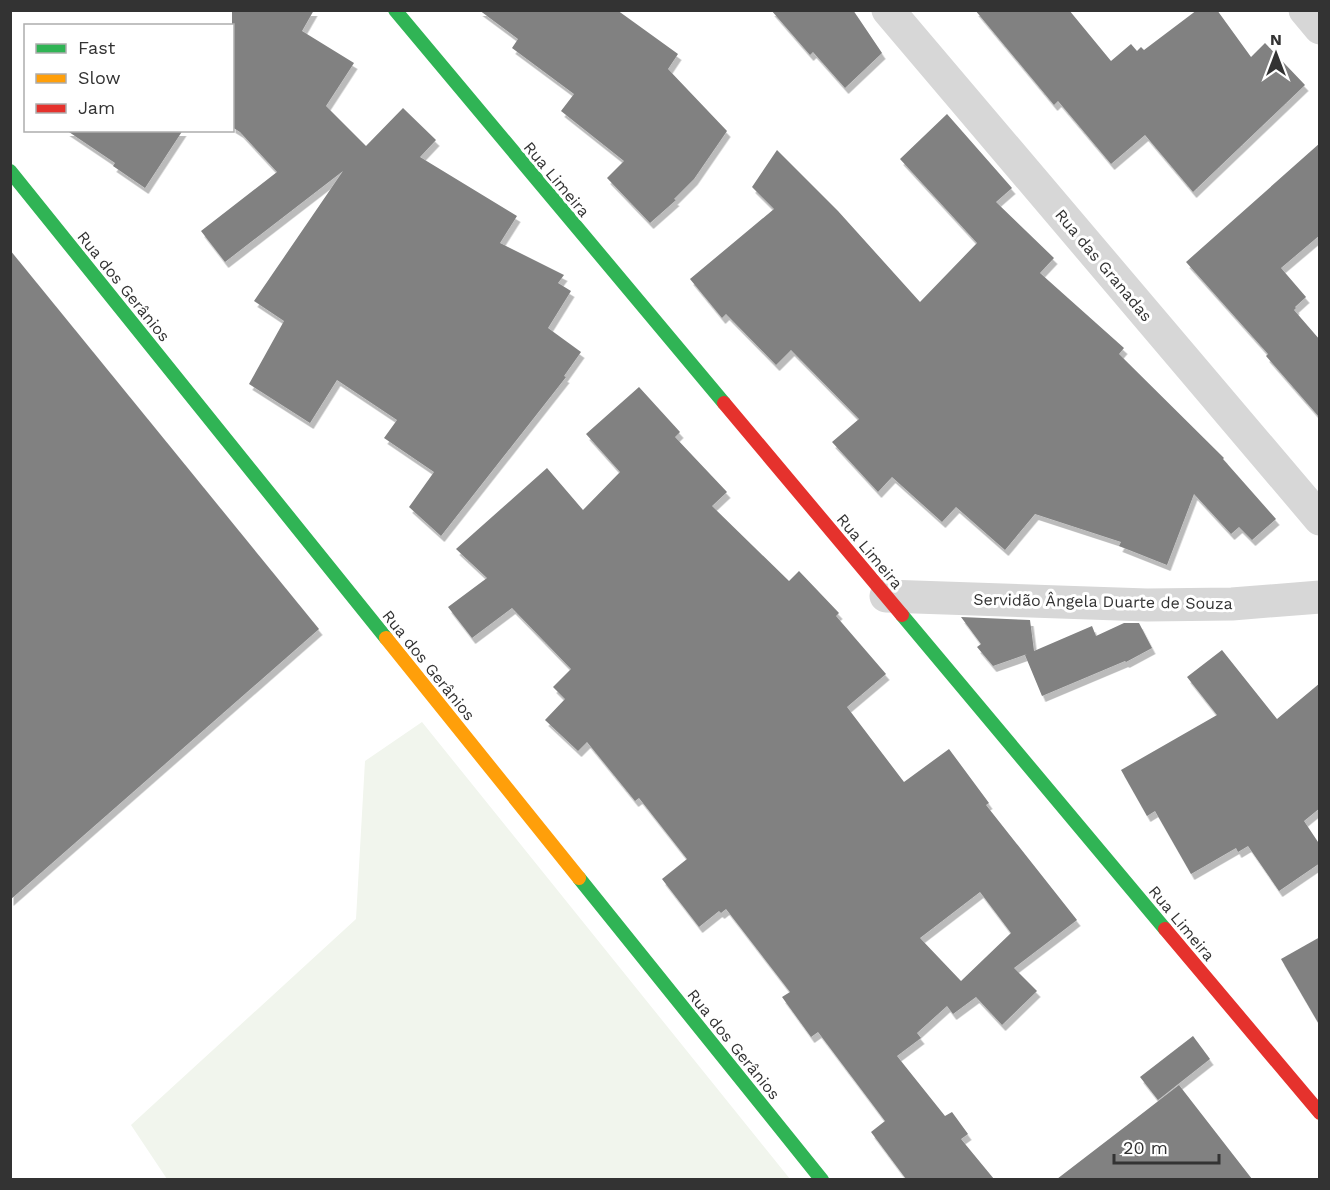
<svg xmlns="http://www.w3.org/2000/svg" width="1330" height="1190" font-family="'Work Sans',sans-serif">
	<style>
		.green { fill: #f1f5ed }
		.building { fill: #818181; fill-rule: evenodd; filter: url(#shadow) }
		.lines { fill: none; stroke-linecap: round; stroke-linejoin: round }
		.street { stroke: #d7d7d7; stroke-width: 33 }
		.fast { stroke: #30b455; stroke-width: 14 }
		.slow { stroke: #ff9f0a; stroke-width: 14 }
		.jam { stroke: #e5322d; stroke-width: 14 }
		.labels { text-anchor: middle; stroke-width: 6; stroke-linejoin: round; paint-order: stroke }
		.street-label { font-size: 16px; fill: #333; stroke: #fff }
	</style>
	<defs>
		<filter id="shadow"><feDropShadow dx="3.5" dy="6" stdDeviation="0" flood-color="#0004"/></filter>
	</defs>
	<rect width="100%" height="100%" fill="#fff"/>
	<polygon class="green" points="422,722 790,1179 167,1179 131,1125 356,919 365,761"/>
	<g class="building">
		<polygon points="232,10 314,10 302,31 354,63 326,106 366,146 403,108 436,140 420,157 517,216 500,243 564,275 558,283 571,291 548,328 581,352 564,376 566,377 441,536 409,507 434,472 384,438 397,420 337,380 310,423 249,384 284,321 254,301 343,171 225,262 201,231 277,172 240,132 232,127"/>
		<polygon points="479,10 617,10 678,54 668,69 727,131 694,179 674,199 676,200 650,223 607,178 624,161 561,111 574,94 512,48 518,39"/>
		<polygon points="771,10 853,10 882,53 845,88 813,52 810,55"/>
		<polygon points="975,10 1069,10 1111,61 1131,44 1137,51 1141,47 1144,50 1197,10 1217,10 1251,57 1265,43 1305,85 1193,192 1145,135 1111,164 1058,101 1054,105"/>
		<polygon points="947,114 1012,188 996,202 1054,258 1040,273 1124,348 1119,354 1224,458 1223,459 1276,519 1252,540 1239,527 1231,534 1194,494 1167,565 1119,546 1121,542 1035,514 1005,550 956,507 942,522 892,477 878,492 832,442 859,419 791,350 776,365 726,314 722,318 690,279 774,209 752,187 777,150 838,211 920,302 977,243 900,159"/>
		<polygon points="66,130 183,130 145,188 113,166 115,163"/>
		<polygon points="1320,143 1320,235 1281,268 1306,297 1295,307 1296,308 1294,310 1320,340 1320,418 1266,356 1268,354 1186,262"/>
		<polygon points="10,250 319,629 10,900"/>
		<path d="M 639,387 L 680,432 L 675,437 L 727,492 L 712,506 L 789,581 L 799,571 L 839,613 L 836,616 L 886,674 L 847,707 L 904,782 L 949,749 L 989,803 L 986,805 L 1077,920 L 1014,968 L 1037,991 L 1002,1025 L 976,997 L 953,1014 L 947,1006 L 917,1033 L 921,1038 L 897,1056 L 945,1116 L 952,1112 L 968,1134 L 961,1139 L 994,1179 L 906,1179 L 871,1132 L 885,1121 L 818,1032 L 811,1037 L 782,997 L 790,992 L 726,909 L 721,913 L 719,911 L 699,927 L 662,879 L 687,859 L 639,798 L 635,801 L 587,742 L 578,751 L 545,720 L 565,699 L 553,687 L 571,669 L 512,608 L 472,638 L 448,607 L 487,578 L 456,549 L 547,468 L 583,510 L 620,472 L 586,434 ZM 980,892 L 1011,933 L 961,981 L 920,938 Z"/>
		<polygon points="961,617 1030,620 1034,651 1092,626 1096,636 1124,623 1139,623 1152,648 1126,662 1125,661 1042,696 1025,655 1027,654 993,666 977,647 981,644"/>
		<polygon points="1222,650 1277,719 1320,683 1320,808 1304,821 1320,845 1320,863 1279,891 1248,846 1238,852 1236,848 1191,874 1155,811 1147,816 1121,770 1217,715 1187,677"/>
		<polygon points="1320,937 1320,1026 1281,959"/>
		<polygon points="1193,1036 1210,1059 1158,1100 1140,1077"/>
		<polygon points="1179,1085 1252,1179 1057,1179 1126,1126"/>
	</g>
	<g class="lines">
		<g class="street">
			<polyline points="888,10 1320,519"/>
			<polyline points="1305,10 1320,28"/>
			<polyline points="886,596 1147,605 1232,604 1320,597"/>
		</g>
		<g class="fast">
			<polyline points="395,10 724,403"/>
			<polyline points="10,171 386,638"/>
			<polyline points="902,615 1165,929"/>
			<polyline points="579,878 822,1180"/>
		</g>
		<polyline class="slow" points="386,638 579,878"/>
		<g class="jam">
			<polyline points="724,403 902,615"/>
			<polyline points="1165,929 1320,1113"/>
		</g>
	</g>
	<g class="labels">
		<g class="street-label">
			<text transform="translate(557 179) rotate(50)" y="6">Rua Limeira</text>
			<text transform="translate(1104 265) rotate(50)" y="6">Rua das Granadas</text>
			<text transform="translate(124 286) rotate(51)" y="6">Rua dos Gerânios</text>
			<text transform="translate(870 551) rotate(50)" y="6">Rua Limeira</text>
			<text transform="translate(1103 601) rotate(1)" y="6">Servidão Ângela Duarte de Souza</text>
			<text transform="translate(429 665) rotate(51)" y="6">Rua dos Gerânios</text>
			<text transform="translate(1182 923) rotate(50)" y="6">Rua Limeira</text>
			<text transform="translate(734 1044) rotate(51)" y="6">Rua dos Gerânios</text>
		</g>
	</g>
	<rect width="1330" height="1190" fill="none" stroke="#333333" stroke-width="24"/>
	<rect x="24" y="24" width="210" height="108" fill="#ffffff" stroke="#adadad" stroke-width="1.5"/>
	<rect x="36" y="44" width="30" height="9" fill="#30b455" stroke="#adadad" stroke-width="1.5"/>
	<text x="78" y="54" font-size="18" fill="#333333">Fast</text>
	<rect x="36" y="74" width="30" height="9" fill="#ff9f0a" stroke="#adadad" stroke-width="1.5"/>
	<text x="78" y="84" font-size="18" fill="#333333">Slow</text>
	<rect x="36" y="104" width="30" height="9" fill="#e5322d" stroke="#adadad" stroke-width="1.5"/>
	<text x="78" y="114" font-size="18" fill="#333333">Jam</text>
	<g transform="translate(1276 54)" stroke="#ffffff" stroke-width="4.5" paint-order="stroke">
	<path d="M0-4.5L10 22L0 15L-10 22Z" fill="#333333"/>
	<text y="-9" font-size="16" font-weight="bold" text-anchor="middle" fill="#333333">N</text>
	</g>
	<path d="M1114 1154v9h105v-9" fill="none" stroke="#333333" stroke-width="3"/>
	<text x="1123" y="1154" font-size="18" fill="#333333" stroke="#ffffff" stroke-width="4.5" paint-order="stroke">20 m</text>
</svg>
